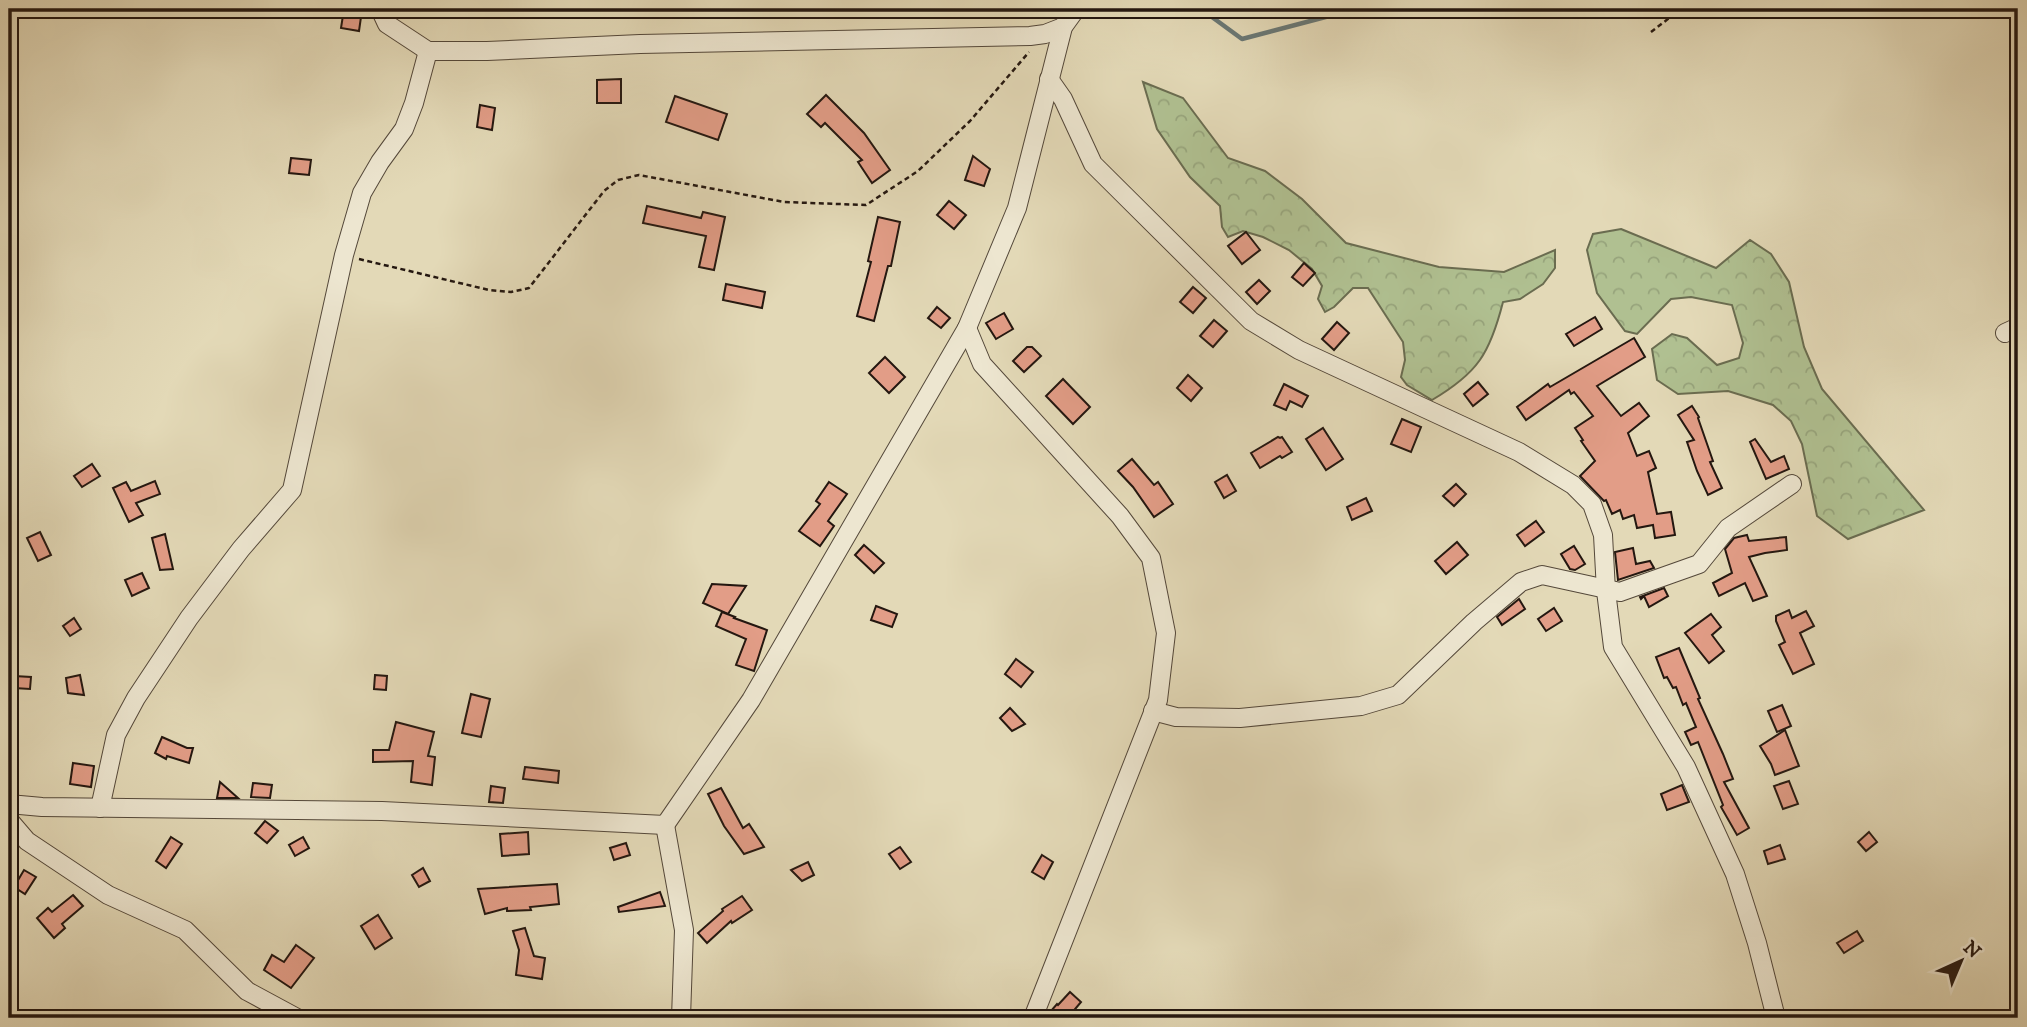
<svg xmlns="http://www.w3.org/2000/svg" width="2027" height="1027" font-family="'IM FELL DW Pica',serif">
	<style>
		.forest { fill: url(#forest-crowns); stroke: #6a6c50; stroke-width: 2 }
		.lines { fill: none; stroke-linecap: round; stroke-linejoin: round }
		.stream { stroke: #6a7875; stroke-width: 4.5 }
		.building { fill: #e29d87; stroke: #241710; stroke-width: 2 }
		.minor-casing { stroke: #54483a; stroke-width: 20 }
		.path { stroke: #241710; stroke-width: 2.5; stroke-dasharray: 5 3.5; stroke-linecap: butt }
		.minor { stroke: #ede6d0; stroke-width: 18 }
	</style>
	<defs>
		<pattern id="forest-crowns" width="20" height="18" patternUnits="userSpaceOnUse" patternTransform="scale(1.75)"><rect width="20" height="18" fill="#b0c091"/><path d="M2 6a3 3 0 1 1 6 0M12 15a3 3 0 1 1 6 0" fill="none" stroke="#97a47c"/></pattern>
	</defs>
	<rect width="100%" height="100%" fill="#e3d9b7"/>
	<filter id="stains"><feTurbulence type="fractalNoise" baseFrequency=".00286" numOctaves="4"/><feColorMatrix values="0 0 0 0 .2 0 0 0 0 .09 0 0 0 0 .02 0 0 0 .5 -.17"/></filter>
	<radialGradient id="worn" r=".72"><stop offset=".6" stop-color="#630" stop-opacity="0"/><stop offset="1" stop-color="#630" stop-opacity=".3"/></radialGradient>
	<g class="forest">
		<path d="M 1143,82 L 1183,98 L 1228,158 L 1265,171 L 1302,199 L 1346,243 L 1439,267 L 1504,272 L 1555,250 L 1555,268 L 1543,284 L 1520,299 L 1503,302 C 1490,353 1478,373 1432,400 L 1407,385 L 1401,377 L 1405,360 L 1403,342 L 1368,288 L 1353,288 L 1334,307 L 1325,312 L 1318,299 L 1322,286 L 1312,269 L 1289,250 L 1263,237 L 1243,231 L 1228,237 L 1222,227 L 1220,206 L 1190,177 L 1157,129 Z"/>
		<polygon points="1621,229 1716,268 1750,240 1771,254 1789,282 1804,347 1822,389 1924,510 1848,539 1817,516 1802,444 1791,421 1773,405 1728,391 1678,394 1657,380 1652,349 1672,334 1687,338 1717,365 1739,358 1743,343 1732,305 1691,297 1671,299 1637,334 1625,331 1597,293 1587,250 1593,234"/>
	</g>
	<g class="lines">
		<polyline class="stream" points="1201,9 1242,39 1356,9"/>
	</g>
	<g class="building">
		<polygon points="344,9 362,10 359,31 341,28"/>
		<polygon points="621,79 621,103 597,103 597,80"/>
		<polygon points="826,95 864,133 890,170 872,183 858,162 862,160 825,123 821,127 807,114"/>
		<polygon points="675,96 727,114 718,140 666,122"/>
		<polygon points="480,105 495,108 492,130 477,127"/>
		<polygon points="973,156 990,169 984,186 965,180"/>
		<polygon points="291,158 311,160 309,175 289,173"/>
		<polygon points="949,201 966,215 954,229 937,215"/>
		<polygon points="647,206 701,218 703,212 725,217 714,270 699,267 706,236 643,223"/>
		<polygon points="878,217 900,222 891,266 888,266 874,321 857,316 871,262 868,261"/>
		<polygon points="1246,232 1260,250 1242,264 1228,246"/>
		<polygon points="1304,263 1315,273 1303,286 1292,277"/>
		<polygon points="1259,280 1270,291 1257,304 1246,292"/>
		<polygon points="726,284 765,292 762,308 723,300"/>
		<polygon points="1193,287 1206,298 1193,313 1180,302"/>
		<polygon points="937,307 950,318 941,328 928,318"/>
		<polygon points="1004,313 1013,329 996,339 986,323"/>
		<polygon points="1595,317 1602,329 1574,346 1566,334"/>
		<polygon points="1214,320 1227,331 1213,347 1200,336"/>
		<polygon points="1337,322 1349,333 1334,350 1322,339"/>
		<polygon points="1634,338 1645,357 1597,386 1621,416 1639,403 1649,416 1628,433 1637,456 1649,451 1656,468 1648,472 1657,514 1671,512 1675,535 1655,538 1653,525 1637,528 1634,515 1623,519 1620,510 1612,514 1606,500 1604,501 1580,476 1595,461 1581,441 1583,440 1575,428 1593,416 1574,392 1571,394 1569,390 1526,420 1517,407 1548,384 1550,387"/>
		<polygon points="1027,347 1032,347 1041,356 1024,372 1013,361"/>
		<polygon points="885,357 905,377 889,393 869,373"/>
		<polygon points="1188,375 1202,388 1191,401 1177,388"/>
		<polygon points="1063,379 1090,407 1073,424 1046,396"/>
		<polygon points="1478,382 1488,394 1473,406 1464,394"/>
		<polygon points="1284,384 1308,396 1302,407 1290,401 1286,410 1274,405"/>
		<polygon points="1692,406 1699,417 1698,418 1713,461 1710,462 1722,488 1708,495 1697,471 1687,442 1694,440 1678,415"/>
		<polygon points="1402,419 1421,427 1411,452 1391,444"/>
		<polygon points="1323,428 1343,459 1326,470 1306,439"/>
		<polygon points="1278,437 1280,438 1282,437 1292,452 1282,458 1280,456 1260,468 1251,453"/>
		<polygon points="1755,439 1771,462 1784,456 1789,469 1766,479 1750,442"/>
		<polygon points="1132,459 1154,485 1158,482 1173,504 1154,517 1133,487 1118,471"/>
		<polygon points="92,464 100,476 82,487 74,476"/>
		<polygon points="1227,475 1236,491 1224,498 1215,482"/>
		<polygon points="155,481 160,494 136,503 143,515 129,522 113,488 126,482 131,491"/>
		<polygon points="829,482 847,494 828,521 834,526 820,546 799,531 820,504 816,501"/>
		<polygon points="1456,484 1466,494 1454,506 1443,496"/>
		<polygon points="1366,498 1372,511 1352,520 1347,507"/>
		<polygon points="1536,521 1544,532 1525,546 1517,535"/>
		<polygon points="40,532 51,555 38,561 27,538"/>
		<polygon points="165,534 173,569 160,570 152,538"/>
		<polygon points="1747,535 1749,541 1786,537 1787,550 1765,553 1749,557 1767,596 1753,601 1745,583 1719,596 1713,583 1732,573 1725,549 1734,538"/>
		<polygon points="1457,542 1468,555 1446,574 1435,561"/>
		<polygon points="864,545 884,563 874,573 855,555"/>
		<polygon points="1574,546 1585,564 1575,570 1570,569 1561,554"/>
		<polygon points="1633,548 1636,564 1650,561 1654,568 1618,580 1615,552"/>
		<polygon points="142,573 149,588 132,596 125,580"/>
		<polygon points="712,584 746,586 728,614 703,603"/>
		<polygon points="1664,588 1668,596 1649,607 1644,596 1641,599 1640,597"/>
		<polygon points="1519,599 1525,609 1502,625 1497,617"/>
		<polygon points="876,606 897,614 892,627 871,620"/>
		<polygon points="1554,608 1562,621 1546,631 1538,619"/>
		<polygon points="1789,610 1792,618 1806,611 1814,626 1800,633 1814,664 1793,674 1779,645 1785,642 1776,621 1776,616"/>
		<polygon points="722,612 735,617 734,618 767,630 754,671 736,665 746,639 716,626"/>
		<polygon points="1711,614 1721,627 1712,635 1724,651 1709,663 1685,633"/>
		<polygon points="74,618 81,629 70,636 63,626"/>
		<polygon points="1679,648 1700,698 1698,699 1723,754 1733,779 1724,782 1749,828 1737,835 1721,807 1723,805 1698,742 1691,745 1685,732 1696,727 1686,703 1683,705 1676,687 1673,688 1667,677 1664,678 1656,657"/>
		<polygon points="1016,659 1033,672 1021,687 1005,674"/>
		<polygon points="80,675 84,695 68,693 66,678"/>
		<polygon points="375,675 387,676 386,690 374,689"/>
		<polygon points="14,676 31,677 30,689 14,688"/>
		<polygon points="471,694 490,699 481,737 462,733"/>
		<polygon points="1782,705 1791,726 1777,732 1768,711"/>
		<polygon points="1010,708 1025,724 1012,731 1000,718"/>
		<polygon points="396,722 434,732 428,756 435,757 432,785 411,782 413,761 373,762 373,750 389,750"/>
		<polygon points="1785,730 1799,766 1775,775 1771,764 1760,746"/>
		<polygon points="162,737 187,748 193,748 189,763 167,756 166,759 155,753"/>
		<polygon points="73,763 94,766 91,787 70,784"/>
		<polygon points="525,767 559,771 558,783 523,779"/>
		<polygon points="1789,781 1798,804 1783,809 1774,786"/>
		<polygon points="220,782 238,798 217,798"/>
		<polygon points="253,783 272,785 270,798 251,797"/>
		<polygon points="1682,785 1689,802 1667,810 1661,794"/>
		<polygon points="491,786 505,788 503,803 489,802"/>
		<polygon points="721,788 743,828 749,824 764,847 744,854 724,826 708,794"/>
		<polygon points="265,821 278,831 267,843 255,833"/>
		<polygon points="528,832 529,854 502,856 500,834"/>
		<polygon points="1869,832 1877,842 1866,851 1858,842"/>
		<polygon points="171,837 182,844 166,868 156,861"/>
		<polygon points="303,837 309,848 295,856 289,845"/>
		<polygon points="626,843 630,855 614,860 610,848"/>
		<polygon points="1780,845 1785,859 1768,864 1764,851"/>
		<polygon points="900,847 911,862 900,869 889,854"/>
		<polygon points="1042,855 1053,862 1044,879 1032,872"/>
		<polygon points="808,862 814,875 802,881 791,870"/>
		<polygon points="423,868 430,881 419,887 412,875"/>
		<polygon points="24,870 36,877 25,894 14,887"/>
		<polygon points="557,884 559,904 530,907 531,910 507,911 507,908 485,914 478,889"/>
		<polygon points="660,892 665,906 619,912 618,907"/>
		<polygon points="73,895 83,906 62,924 65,928 54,938 37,918 48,908 52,912"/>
		<polygon points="742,896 752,910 732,923 731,921 707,943 698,933 723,911 722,909"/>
		<polygon points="378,915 392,938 375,949 361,926"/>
		<polygon points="525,928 534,956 545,958 542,979 516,975 519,950 513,931"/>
		<polygon points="1857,931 1863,941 1844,953 1837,943"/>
		<polygon points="296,945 314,958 291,988 264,970 272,955 284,962"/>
		<polygon points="1070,992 1081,1002 1070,1015 1074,1018 1045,1018 1057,1004 1058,1005"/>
	</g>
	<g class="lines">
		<g class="minor-casing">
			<g id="minor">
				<polyline points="380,9 387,24 428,51"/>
				<polyline points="1049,79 1063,99 1093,164 1251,321 1299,350 1519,452 1573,485 1592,504 1603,535 1606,591 1613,647 1686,767 1735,874 1757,943 1776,1018"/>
				<polyline points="967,328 982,364 1120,516 1151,558 1166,633 1158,700 1033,1018"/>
				<polyline points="2005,333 2018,327"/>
				<polyline points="1153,711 1176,717 1240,718 1361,706 1398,695 1474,622 1521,582 1542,575 1620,592 1699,564 1728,528 1792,484"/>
				<polyline points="9,804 42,807 382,811 665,825 751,700 967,328 1017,208 1063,27 1076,9"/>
				<polyline points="100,808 116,735 136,698 189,618 241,549 292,490 344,255 362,193 380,162 404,129 414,103 428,51 487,51 640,44 1030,36 1045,34 1063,27"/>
				<polyline points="9,820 27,841 108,895 185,930 247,991 297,1018"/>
				<polyline points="665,825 684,930 681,1018"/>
			</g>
		</g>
		<g class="path">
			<polyline points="1651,32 1681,9"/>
			<polyline points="359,259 489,290 511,292 529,288 604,191 618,180 639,175 784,202 866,205 918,171 970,121 1029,52"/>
		</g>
		<use href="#minor" class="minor"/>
	</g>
	<rect width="2027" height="1027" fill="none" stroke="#e3d9b7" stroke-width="35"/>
	<rect x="10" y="10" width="2006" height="1006" fill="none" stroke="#241710" stroke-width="3.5"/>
	<rect x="18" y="18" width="1992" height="992" fill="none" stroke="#241710" stroke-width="2"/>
	<g transform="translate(1961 961) rotate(44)" stroke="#ede6d0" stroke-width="5" paint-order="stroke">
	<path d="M0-5L12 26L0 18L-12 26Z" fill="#241710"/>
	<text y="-10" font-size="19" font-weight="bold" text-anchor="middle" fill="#241710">N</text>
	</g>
	<rect width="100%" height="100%" filter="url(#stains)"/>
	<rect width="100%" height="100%" fill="url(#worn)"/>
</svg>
